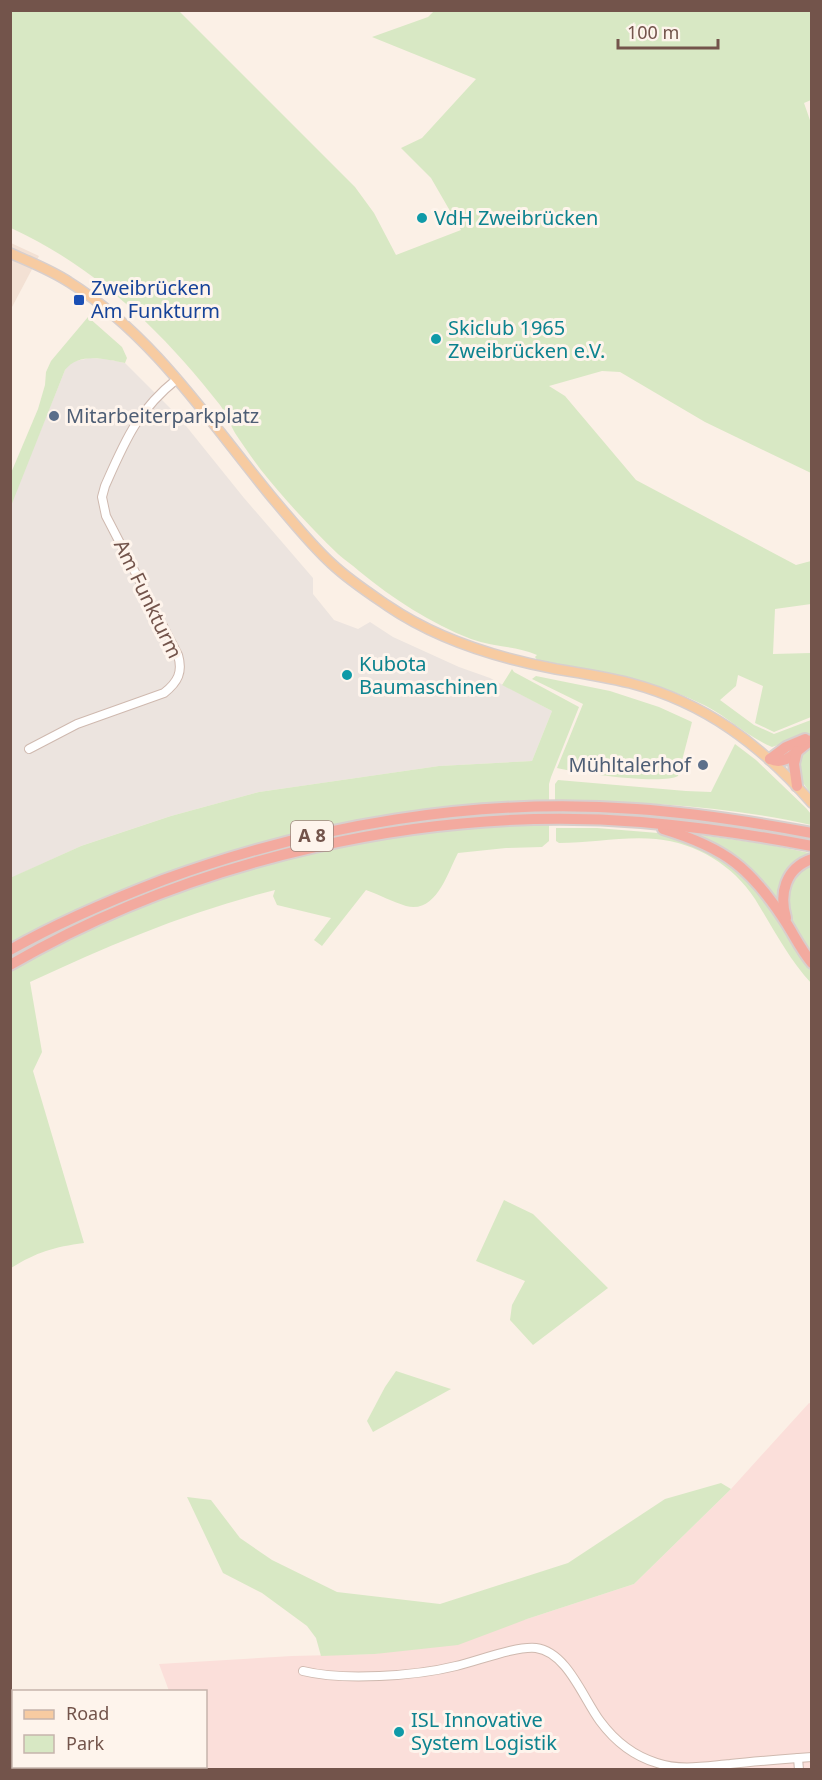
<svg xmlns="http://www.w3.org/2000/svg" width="822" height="1780" font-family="'Noto Sans',sans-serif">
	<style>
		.residential { fill: #f3e1d4 }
		.commercial { fill: #fbdfda }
		.industrial { fill: #ece4df }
		.green { fill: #d8e8c4 }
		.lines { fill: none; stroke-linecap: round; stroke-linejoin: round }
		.minor-casing { stroke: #cfb9af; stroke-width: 10 }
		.major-casing { stroke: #d8cfcd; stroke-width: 12 }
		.highway-casing { stroke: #d8cfcd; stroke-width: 14 }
		.minor { stroke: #fff; stroke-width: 8 }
		.major { stroke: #f7cba1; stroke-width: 9 }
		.highway { stroke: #f3aa9f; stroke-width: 10 }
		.culture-dot { fill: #0f9aa8; stroke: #fef4ec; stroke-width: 2 }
		.transit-dot { fill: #1a4fb4; stroke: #fef4ec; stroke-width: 2 }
		.service-dot { fill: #5c6f8a; stroke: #fef4ec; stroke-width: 2 }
		.labels { text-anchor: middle; stroke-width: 6; stroke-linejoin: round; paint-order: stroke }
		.shield { fill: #fef4ec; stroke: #9d847b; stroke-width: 1.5 }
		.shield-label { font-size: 18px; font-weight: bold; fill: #73544b }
		.culture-label { font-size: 20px; fill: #0d838f; stroke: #fef4ec; text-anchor: start }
		.transit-label { font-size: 20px; fill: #164399; stroke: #fef4ec; text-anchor: start }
		.service-label { font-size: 20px; fill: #4e5e75; stroke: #fef4ec; text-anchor: start }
		.street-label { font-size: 20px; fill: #73544b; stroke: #fef4ec }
	</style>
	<rect width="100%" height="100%" fill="#fbf0e6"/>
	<polygon class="residential" points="11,243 39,256 11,309"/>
	<polygon class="commercial" points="809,1403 811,1404 811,1769 195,1769 194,1767 206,1766 206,1692 169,1691 159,1664 292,1656 375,1654 527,1619 634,1584 731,1489"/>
	<polygon class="industrial" points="90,358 106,359 125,363 178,416 244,498 313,578 313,594 334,620 358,629 370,622 393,637 459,667 490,678 552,711 532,761 439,766 259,792 171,816 81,846 11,878 10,506 65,370 71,362"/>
	<g class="green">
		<path d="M 10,11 L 179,11 L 355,187 L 374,213 L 396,255 L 461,230 L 431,178 L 401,148 L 422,138 L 476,79 L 372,37 L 428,17 L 434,11 L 811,11 L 811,100 L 804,103 L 812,126 L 811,473 L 705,422 L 620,372 L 602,371 L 549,386 L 565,396 L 636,480 L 796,565 L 811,561 L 811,604 L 775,609 L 773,654 L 811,653 L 811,717 L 774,732 L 755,723 L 763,686 L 738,675 L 736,686 L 720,700 L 754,725 L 774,734 L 811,720 L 811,734 L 772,747 C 748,737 729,718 706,706 C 653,679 596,671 538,661 L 535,657 L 537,655 C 516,646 493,647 471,639 C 430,623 393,599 359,571 C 353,565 344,560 338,554 C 311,528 284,499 261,470 C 252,458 243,445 235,433 C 230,424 226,413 220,405 C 162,331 96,267 11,228 Z"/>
		<path d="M 88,317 L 122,347 L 127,358 L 125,363 C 105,359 79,352 65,370 L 11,506 L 11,473 L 38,409 L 45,385 L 46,372 L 51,361 Z"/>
		<path d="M 512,669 L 514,672 L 579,707 L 551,777 L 549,784 L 549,841 L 542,847 L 506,848 L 458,853 C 447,874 436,914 406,906 C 393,902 380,895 366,890 L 322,946 L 314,940 L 331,918 L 277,905 L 273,896 L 275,890 C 190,911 109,945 30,982 L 42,1052 L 33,1071 L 84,1243 C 54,1247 37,1252 11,1268 L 10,878 L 81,846 L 171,816 L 259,792 L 439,766 L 532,761 L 552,711 L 502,685 Z"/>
		<path d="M 536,676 L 610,691 L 659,707 L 692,722 L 678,776 C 663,785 577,773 557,768 L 583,704 L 532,679 Z"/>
		<path d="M 735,744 L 756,760 L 806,808 L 811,814 L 811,825 C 727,806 642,802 555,800 L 555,784 L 558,780 L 686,791 L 711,792 Z"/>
		<polygon points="811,744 811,794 798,776 799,757"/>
		<path d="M 556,828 L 597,828 L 658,833 L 686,839 L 713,851 L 759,889 L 811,969 L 811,983 C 788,958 773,928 755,899 C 733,865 696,843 656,839 C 624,836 591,843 559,843 L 556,841 Z"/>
		<polygon points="700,835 765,844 810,853 811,856 801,861 780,904 699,837"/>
		<path d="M 811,862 L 811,956 C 798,934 773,903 793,877 C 797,871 806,866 811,862 Z"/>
		<polygon points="504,1200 533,1214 608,1288 533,1345 510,1320 512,1305 525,1281 476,1261"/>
		<polygon points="396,1371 451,1389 373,1432 367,1421 385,1387"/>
		<polygon points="721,1483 731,1489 634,1584 527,1619 458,1645 375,1654 321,1656 316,1638 307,1626 262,1593 223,1573 187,1497 211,1500 240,1538 272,1560 337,1592 440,1604 568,1563 665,1499"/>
	</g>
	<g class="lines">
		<g class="minor-casing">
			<g id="minor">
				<path d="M 29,749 L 77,724 L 164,693 C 178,682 183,672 178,655 L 106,516 L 102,497 L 105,486 C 125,441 137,411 177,379"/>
				<path d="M 303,1671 C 343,1681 416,1676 456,1666 C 478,1661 515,1646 536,1648 C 567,1652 583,1698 600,1721 C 614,1740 634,1756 657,1763 C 680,1771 707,1766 730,1764 C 757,1761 784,1759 812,1757"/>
				<polyline points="798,1758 799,1770"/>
			</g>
		</g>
		<g class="major-casing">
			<path id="major" d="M 10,253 C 30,262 51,270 69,282 C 155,336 211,424 275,501 C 293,522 311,545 332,564 C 349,580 369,593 388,606 C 438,640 497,658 556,669 C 581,673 606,677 630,683 C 706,703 761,745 812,803"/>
		</g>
		<g class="highway-casing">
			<g id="highway">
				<path d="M 770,759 C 788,767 797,748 812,740"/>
				<polyline points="770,759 786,747 805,739"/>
				<polyline points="797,786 794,764 797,751"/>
				<path d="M 663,829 C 726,848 752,869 787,924 C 795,937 802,951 812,963"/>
				<path d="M 786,918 C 779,894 785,868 812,859"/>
				<path d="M 10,950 C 59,922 111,900 163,880 C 313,825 477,797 636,809 C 695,813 753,822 812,833"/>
				<path d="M 10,965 C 195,858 428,805 641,822 C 698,827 755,835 812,846"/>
			</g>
		</g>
		<use href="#minor" class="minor"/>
		<use href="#major" class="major"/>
		<use href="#highway" class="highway"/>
	</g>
	<g class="culture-dot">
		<circle cx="422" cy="218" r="6"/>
		<circle cx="436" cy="339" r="6"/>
		<circle cx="347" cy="675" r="6"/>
		<circle cx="399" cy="1732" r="6"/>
	</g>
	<rect class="transit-dot" x="73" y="294" width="12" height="12" rx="3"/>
	<g class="service-dot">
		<circle cx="54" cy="416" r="6"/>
		<circle cx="703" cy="765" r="6"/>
	</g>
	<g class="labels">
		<rect class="shield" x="291" y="821" width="42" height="30" rx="4.5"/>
		<g class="shield-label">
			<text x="312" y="842">A 8</text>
		</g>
		<g class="culture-label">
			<text x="434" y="225">VdH Zweibrücken</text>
			<text x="448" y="335">Skiclub 1965<tspan x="448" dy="23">Zweibrücken e.V.</tspan></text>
			<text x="359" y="671">Kubota<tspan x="359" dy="23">Baumaschinen</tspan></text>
			<text x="411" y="1727">ISL Innovative<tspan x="411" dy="23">System Logistik</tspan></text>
		</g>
		<g class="transit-label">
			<text x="91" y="295">Zweibrücken<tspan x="91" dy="23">Am Funkturm</tspan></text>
		</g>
		<g class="service-label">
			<text x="66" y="423">Mitarbeiterparkplatz</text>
			<text x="691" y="772" text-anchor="end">Mühltalerhof</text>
		</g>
		<g class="street-label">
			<text transform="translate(148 599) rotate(64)" y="7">Am Funkturm</text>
		</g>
	</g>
	<rect width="822" height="1780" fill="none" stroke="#73544b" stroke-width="24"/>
	<rect x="12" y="1690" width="195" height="78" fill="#fef4ec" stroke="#c6b4ac" stroke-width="1.5"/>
	<rect x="24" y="1710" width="30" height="9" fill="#f7cba1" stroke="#c6b4ac" stroke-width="1.5"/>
	<text x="66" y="1720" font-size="18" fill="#73544b">Road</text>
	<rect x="24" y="1735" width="30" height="18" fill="#d8e8c4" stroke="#c6b4ac" stroke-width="1.5"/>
	<text x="66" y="1750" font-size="18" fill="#73544b">Park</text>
	<path d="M618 39v9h100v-9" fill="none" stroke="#73544b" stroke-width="3"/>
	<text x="627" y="39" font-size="18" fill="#73544b" stroke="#fef4ec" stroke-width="4.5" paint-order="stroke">100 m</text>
</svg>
